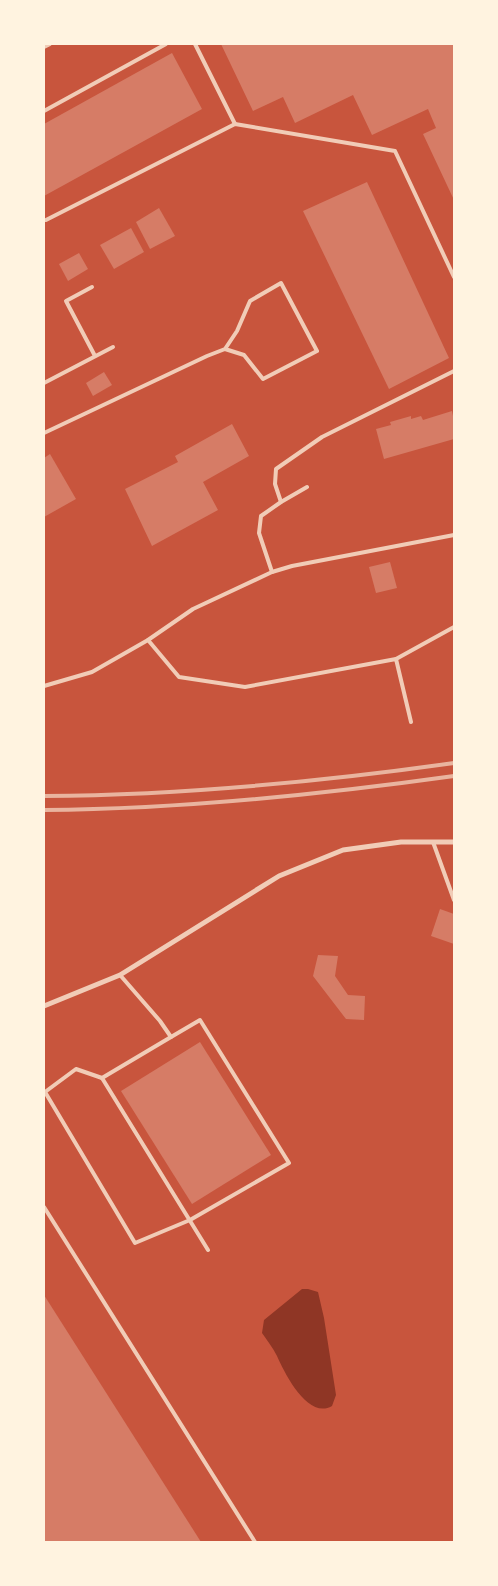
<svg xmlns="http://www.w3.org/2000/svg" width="498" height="1586" font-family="'Noto Sans',sans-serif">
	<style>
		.water { fill: #8f3625 }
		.building { fill: #d67c66 }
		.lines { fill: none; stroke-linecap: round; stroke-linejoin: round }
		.service { stroke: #f1ccb7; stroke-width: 4 }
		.minor { stroke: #f1ccb7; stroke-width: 5 }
		.rail { stroke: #e9b49f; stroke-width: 4 }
	</style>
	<rect width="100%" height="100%" fill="#c8553d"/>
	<path class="water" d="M 302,1289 L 308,1289 L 318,1292 L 324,1318 L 336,1395 L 332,1406 C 308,1420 285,1374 277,1356 C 273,1348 267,1340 262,1333 L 264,1320 Z"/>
	<g class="building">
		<polygon points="221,44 454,44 454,200 423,134 436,128 428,109 372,135 353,95 295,123 283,97 253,111"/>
		<polygon points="172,53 202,109 44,196 44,124"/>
		<polygon points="367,182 449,358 389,389 303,211"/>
		<polygon points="159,208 175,236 150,249 136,222"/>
		<polygon points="131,228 144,252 114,269 100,245"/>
		<polygon points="79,253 88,269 68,281 59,264"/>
		<polygon points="104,372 112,385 93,396 86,383"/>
		<polygon points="452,411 454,421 454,439 384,459 376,429 391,425 390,422 411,416 411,419 421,416 423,420"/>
		<polygon points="232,424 249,456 203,482 218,510 152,546 125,489 176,463 178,462 175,456"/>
		<polygon points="50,454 76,499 44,517 44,458"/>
		<polygon points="390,562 397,588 376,593 369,567"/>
		<polygon points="440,909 454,914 454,944 431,936"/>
		<polygon points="318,955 338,956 335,976 348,995 365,996 364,1020 346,1019 313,976"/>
		<polygon points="200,1042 271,1155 192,1204 121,1091"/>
		<polygon points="44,1295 201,1542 44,1542"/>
	</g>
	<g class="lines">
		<g class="service">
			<polyline points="195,44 235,124"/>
			<polyline points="44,47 50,44"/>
			<polyline points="44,111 166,44"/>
			<polyline points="46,220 235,124 395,151 454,277"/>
			<polyline points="92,287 66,301 95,356"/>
			<polyline points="44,383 113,347"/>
			<polyline points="44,433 207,356 225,349 244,355 263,379 317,351 281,283 250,301 237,331 225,349"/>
			<polyline points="307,487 281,502 261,516 259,533 272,572 292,566 454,535"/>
			<polyline points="281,502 275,484 276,469 322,437 454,371"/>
			<polyline points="148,640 179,677 245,687 396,659 411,722"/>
			<polyline points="396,659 454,627"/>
			<polyline points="44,686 92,672 148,640 193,609 272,572"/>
			<polyline points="433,842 454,900"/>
			<polyline points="120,975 160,1021 171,1037 102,1078 208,1250"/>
			<polyline points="102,1078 76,1069 45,1092 135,1243 190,1220 289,1163 200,1020 171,1037"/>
			<polyline points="44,1207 255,1542"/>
		</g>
		<polyline class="minor" points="44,1006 120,975 279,876 343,850 401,842 454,842"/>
		<g class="rail">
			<path d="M 44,796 C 181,795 319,782 454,763"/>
			<path d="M 44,810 C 181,809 318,795 454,776"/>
		</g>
	</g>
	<rect width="498" height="1586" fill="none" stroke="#fff3e0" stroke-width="90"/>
</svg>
